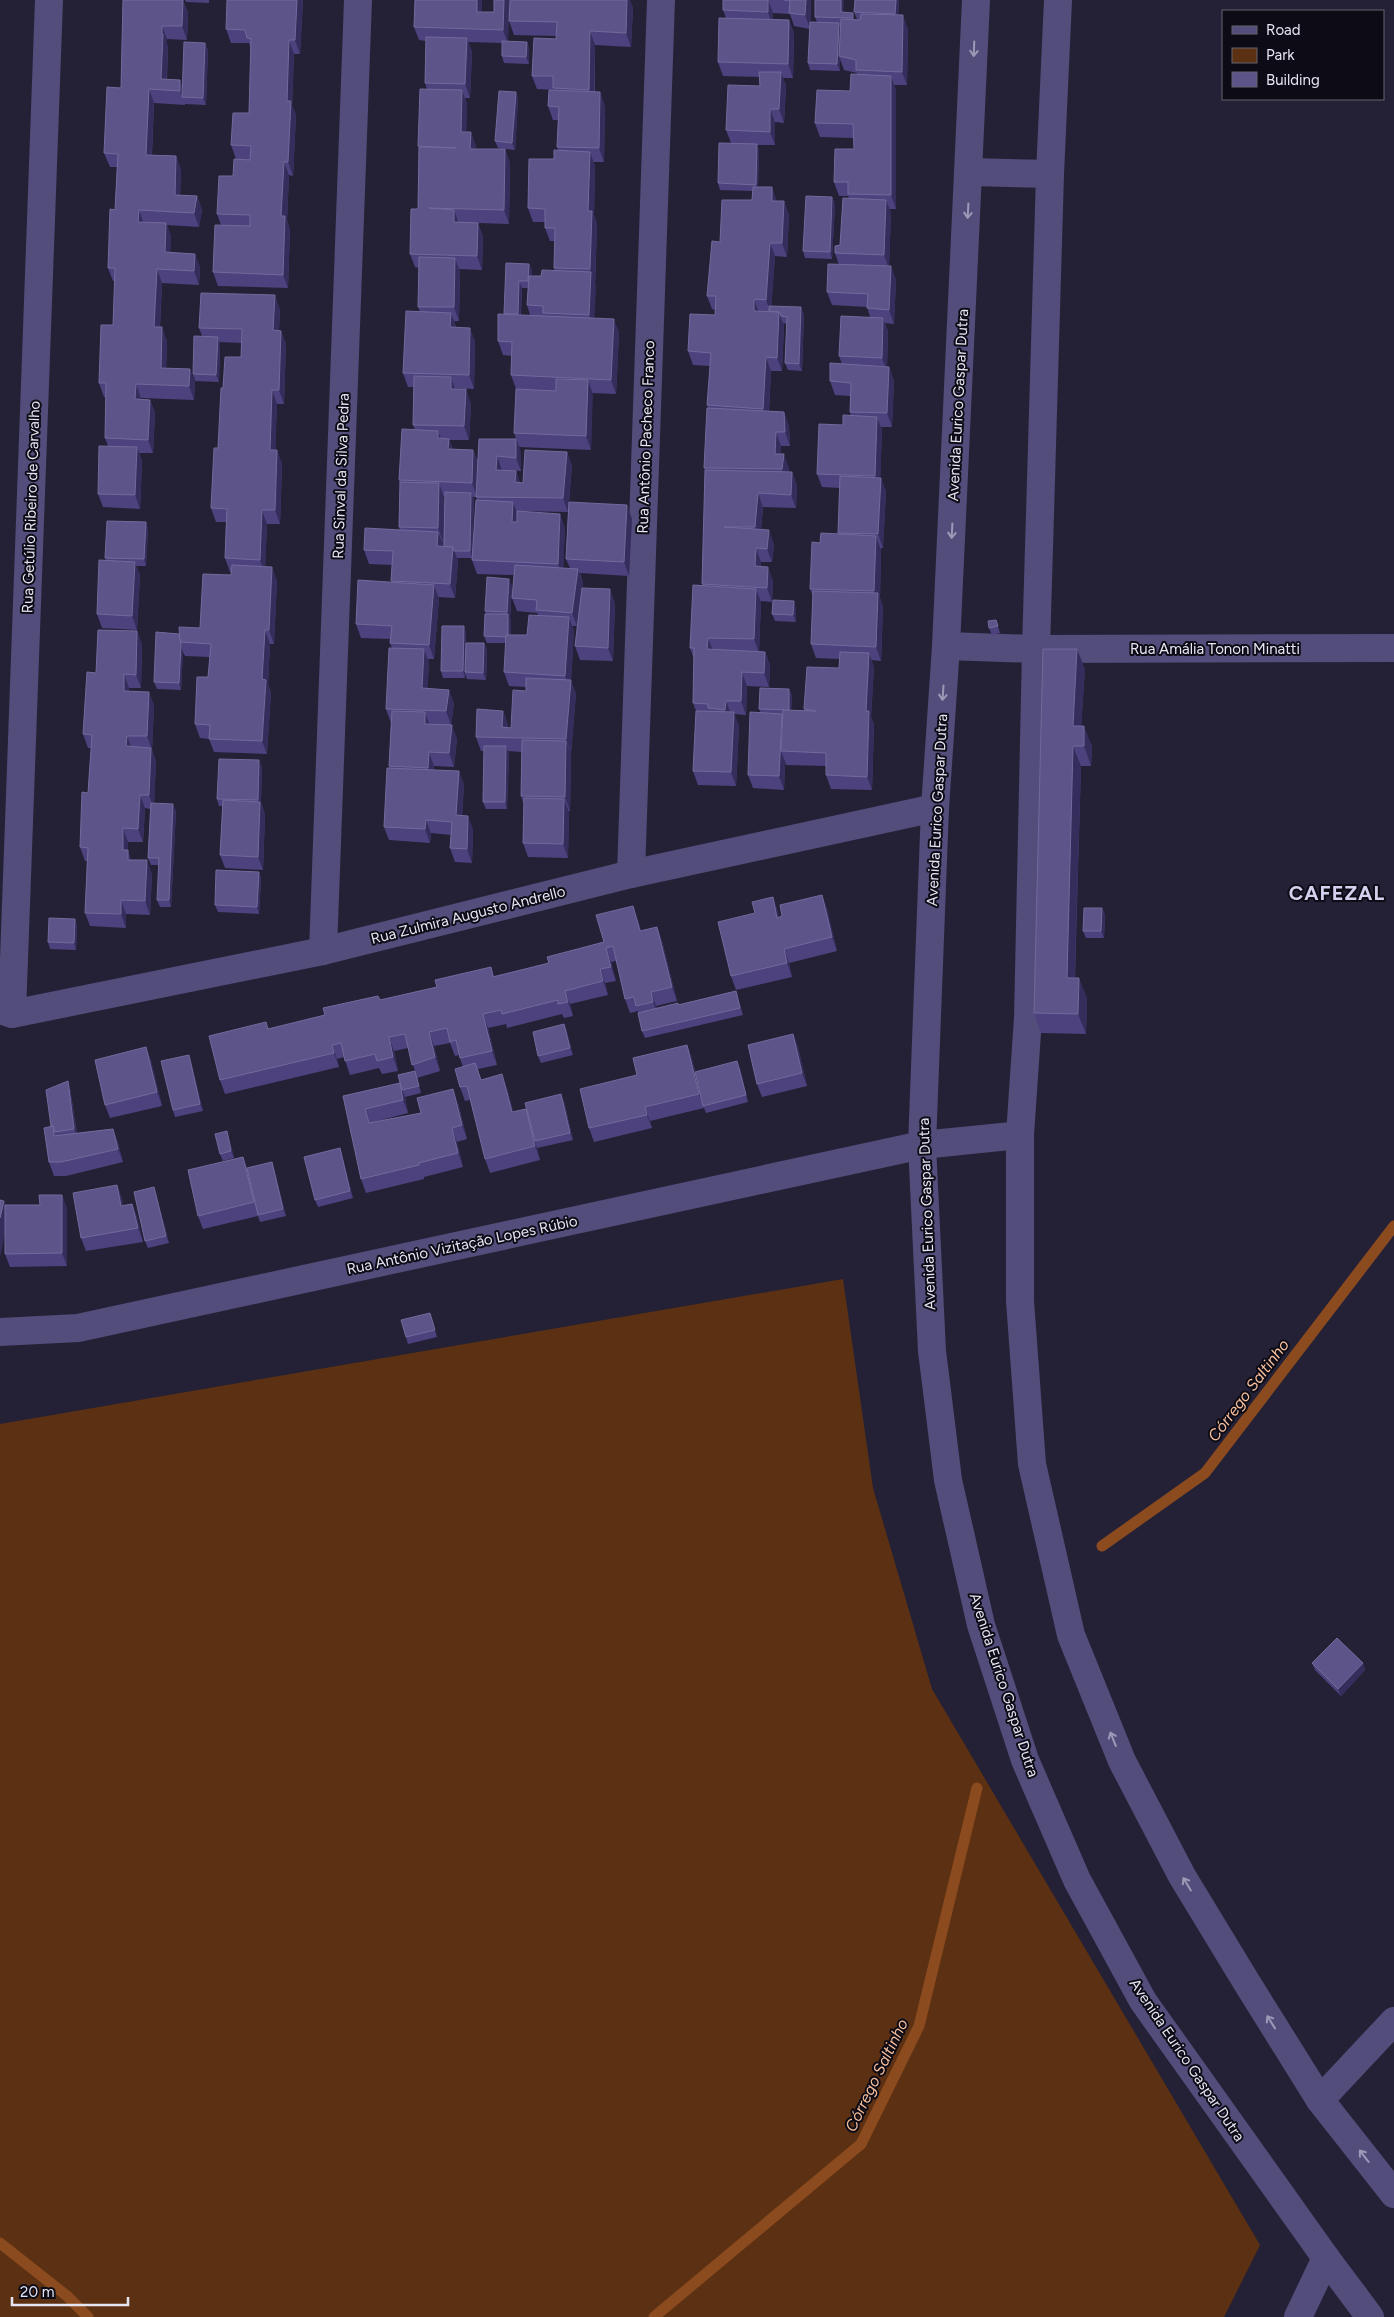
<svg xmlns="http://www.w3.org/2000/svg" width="1394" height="2317" font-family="Figtree,sans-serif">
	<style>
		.green { fill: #5c3012 }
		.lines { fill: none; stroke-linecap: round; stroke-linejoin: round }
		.stream { stroke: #8b4b1e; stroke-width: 11 }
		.minor { stroke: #534d7b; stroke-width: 28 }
		.tertiary { stroke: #534d7b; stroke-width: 28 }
		.wall { fill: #4d427e; fill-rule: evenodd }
		.shaded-wall { fill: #352e5c }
		.building { fill: #5d548a; stroke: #726a9b }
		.oneway { stroke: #9c99b7 }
		.labels { text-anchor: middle; stroke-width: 4; stroke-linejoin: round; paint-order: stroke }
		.street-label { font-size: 15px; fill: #e6e5f3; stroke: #0d0c16 }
		.water-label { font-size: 16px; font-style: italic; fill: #f8bf9d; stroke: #0d0c16 }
		.district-label { font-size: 20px; font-weight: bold; letter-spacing: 1px; fill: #d3d1ed; stroke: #0d0c16 }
	</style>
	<rect width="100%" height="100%" fill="#242136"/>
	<polygon class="green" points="843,1279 873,1488 932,1689 1260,2245 1224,2317 0,2317 0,1424"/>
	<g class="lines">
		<g class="stream">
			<polyline points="1102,1546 1205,1473 1394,1226"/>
			<polyline points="0,2243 67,2296 88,2317"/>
			<polyline points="654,2317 861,2144 919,2026 977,1788"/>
		</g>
		<g class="minor">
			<polyline points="946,646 1036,649 1394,648"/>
			<polyline points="631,874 661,0"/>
			<polyline points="323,951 358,0"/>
			<polyline points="0,1010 12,1014 323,951 631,874 935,808"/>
			<polyline points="12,1014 49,0"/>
			<polyline points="0,1332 78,1328 922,1145 1020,1135"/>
			<polyline points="1320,2100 1394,2021"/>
			<polyline points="1298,2317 1326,2258"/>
		</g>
		<g class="tertiary">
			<polyline points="976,0 946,646 935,808 922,1145 932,1351 948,1480 981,1625 1025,1760 1077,1880 1143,2001 1326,2258 1370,2317"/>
			<polyline points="1058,0 1050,174 1036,649 1028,1018 1020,1135 1020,1301 1032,1464 1071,1635 1122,1761 1182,1876 1247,1983 1320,2100 1394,2194"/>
			<polyline points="970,172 1050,174"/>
		</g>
	</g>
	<g class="wall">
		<polygon points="123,0 183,0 188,13 187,40 167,39 167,44 168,48 167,79 183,88 205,43 208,50 206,105 185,104 185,105 154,103 152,155 176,156 181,170 180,195 197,196 202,210 199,227 167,225 171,236 170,252 200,267 199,285 162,283 160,327 167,341 166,368 190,369 195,383 194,400 141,398 141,399 150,400 155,413 153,453 139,453 142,461 140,509 103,507 98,494 108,446 105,438 106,397 104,397 99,383 113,325 115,281 113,281 108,268 115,210 117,167 110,167 104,153 121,88"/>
		<polygon points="185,0 209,0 209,3 186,2"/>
		<polygon points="303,0 300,54 294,54 292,106 296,115 293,176 289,175 287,220 290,230 288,288 218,286 213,272 221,225 217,214 233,176 236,159 231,145 249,113 251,50 249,43 231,43 226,29"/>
		<path d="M 415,0 L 482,0 L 482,12 L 494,12 L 509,1 L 508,41 L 527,42 L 529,49 L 529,64 L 504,63 L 502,56 L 502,43 L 468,42 L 472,52 L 470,98 L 465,98 L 467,104 L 466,132 L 476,146 L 476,149 L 505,149 L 510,163 L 509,224 L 478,223 L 483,237 L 482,270 L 459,269 L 460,272 L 459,321 L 454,321 L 456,327 L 475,341 L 474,389 L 455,388 L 471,403 L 469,440 L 449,440 L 453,449 L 473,450 L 478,462 L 479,439 L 521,452 L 521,471 L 502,470 L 516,471 L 520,483 L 523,483 L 567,452 L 572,466 L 569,502 L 632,519 L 629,576 L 580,573 L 583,583 L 582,588 L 615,603 L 613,661 L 580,660 L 575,646 L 577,626 L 572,626 L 574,631 L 571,681 L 576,694 L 571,753 L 570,753 L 571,754 L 570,811 L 569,811 L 568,858 L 528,857 L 523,843 L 524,805 L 521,796 L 522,752 L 508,751 L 509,753 L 507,809 L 486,809 L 483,802 L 484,751 L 481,751 L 476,737 L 503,711 L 508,725 L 508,727 L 511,728 L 526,691 L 526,687 L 509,686 L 504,672 L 506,643 L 487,643 L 484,636 L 486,614 L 485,611 L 512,586 L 510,618 L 511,621 L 511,635 L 527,635 L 538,615 L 537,613 L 517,611 L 512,598 L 514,575 L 477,574 L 472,560 L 472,558 L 457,558 L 458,561 L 455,598 L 438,597 L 439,599 L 434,659 L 428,659 L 429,663 L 427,689 L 449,690 L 454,704 L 451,725 L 457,739 L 454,767 L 434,766 L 434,770 L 459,771 L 464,785 L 462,816 L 473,829 L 472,863 L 455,862 L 450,848 L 451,835 L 431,833 L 430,843 L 389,840 L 384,827 L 389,768 L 391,723 L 386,709 L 392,648 L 390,643 L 391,639 L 361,638 L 356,624 L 392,582 L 391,581 L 392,565 L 369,564 L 364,550 L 400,530 L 399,527 L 400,484 L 399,480 L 415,430 L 413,425 L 414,387 L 408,387 L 403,373 L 420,312 L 418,307 L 419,268 L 415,267 L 410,254 L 418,209 L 419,149 L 418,146 L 427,89 L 425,83 L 426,41 L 419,40 L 414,27 ZM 444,496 L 445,496 L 443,547 L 442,542 L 443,542 ZM 473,497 L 476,497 L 477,500 L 472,552 L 474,500 ZM 517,511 L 568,512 L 566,559 L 570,568 L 563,568 L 565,528 L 517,513 Z"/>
		<polygon points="723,0 810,0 811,3 810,29 794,26 790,14 773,13 773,19 789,20 794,33 793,78 783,78 786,86 784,123 775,122 775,145 757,145 759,151 758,187 772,187 776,201 784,201 789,215 787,257 775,256 771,306 804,314 802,371 788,370 785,363 787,324 783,323 784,326 782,371 771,371 769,411 784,412 789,426 790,446 781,446 780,454 789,468 789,472 792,472 797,486 796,508 763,507 761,530 774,544 772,562 761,562 761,566 773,581 772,602 761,601 759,651 765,652 770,665 769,687 747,686 746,715 734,714 739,726 736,786 698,785 693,771 696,711 693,703 694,659 690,648 702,586 702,584 705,471 704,468 708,408 707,405 710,366 693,365 688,351 715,315 715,310 712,309 707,296 720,242 752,200 753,191 720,190 718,183 731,143 726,130 760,86 760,77 723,76 718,62 726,18 723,10"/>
		<polygon points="855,0 899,0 898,15 908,29 907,85 894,85 896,90 896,209 889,209 891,213 889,266 896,280 894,324 885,323 888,332 887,367 889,367 894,381 892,427 881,427 882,430 880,478 886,491 883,548 881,548 880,598 883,607 881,661 871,660 874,667 871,717 874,725 872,790 831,789 826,775 826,766 786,765 785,761 784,790 753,788 748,775 761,713 759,709 789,689 792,696 791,710 805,711 804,709 839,668 839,659 816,658 811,644 813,596 810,589 820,543 838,534 840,488 822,487 817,474 843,425 851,416 850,412 850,396 835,395 830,381 842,364 839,356 870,317 867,307 832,305 827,292 839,265 835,253 840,245 849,198 848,196 839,196 834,182 854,149 853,138 820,137 815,123 850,91 857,74 857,73 844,70 840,59 840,71 810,70 808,63 817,22 815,17 844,12 856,20 860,20 857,19 854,12"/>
		<path d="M 633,7 L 631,47 L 595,45 L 595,92 L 605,106 L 604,162 L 593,162 L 595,166 L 594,215 L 597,225 L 594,318 L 619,332 L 616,394 L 592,393 L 591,450 L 519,447 L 514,433 L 556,391 L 516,389 L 511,375 L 512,356 L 503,355 L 498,341 L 504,314 L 506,263 L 529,264 L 532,271 L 532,276 L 541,276 L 555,271 L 554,268 L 555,241 L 550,241 L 545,228 L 545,222 L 533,222 L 528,208 L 558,150 L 557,147 L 558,120 L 553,120 L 548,106 L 554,90 L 537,89 L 532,76 L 556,39 L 556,36 L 514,35 L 509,21 ZM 522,288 L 528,288 L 527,305 L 530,315 L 521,315 Z"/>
		<polygon points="516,92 518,99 515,150 498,148 495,141"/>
		<polygon points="832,197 835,204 832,259 805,258 803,251"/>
		<polygon points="280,309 279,330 281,331 286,344 284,404 277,404 275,450 277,450 282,464 280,524 267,524 265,567 277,581 274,644 270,644 268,684 271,693 267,754 214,752 209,739 200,738 195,724 208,677 210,657 185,656 183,652 181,690 157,689 154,682 179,634 200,628 231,575 231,572 230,572 225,558 226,522 216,522 211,508 218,448 223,388 241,357 242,343 220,342 219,382 195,381 193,374 202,336 199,328"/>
		<polygon points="146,522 148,529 146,566 136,566 140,575 137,630 102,628 97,614 106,560 105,558"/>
		<polygon points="796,608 796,622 775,621 772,614"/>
		<polygon points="996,620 1000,633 992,635 989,628"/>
		<polygon points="137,631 142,645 141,688 129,688 129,691 154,705 152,750 156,761 154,803 176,811 171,907 160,907 157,900 159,865 151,865 148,858 150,809 145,808 143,842 128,842 128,851 131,860 152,874 150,915 126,914 126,928 90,926 85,913 87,861 85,861 80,847 88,793 91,748 88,748 83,734 96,673"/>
		<polygon points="466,633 466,643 484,643 487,650 486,680 467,679 465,674 465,678 443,678 441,671"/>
		<polygon points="1085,669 1081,726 1092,746 1091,766 1081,766 1075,978 1087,998 1086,1034 1041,1033 1034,1013"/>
		<polygon points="262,767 261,802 265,815 263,870 225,868 220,855 223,806 219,806 217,799"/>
		<polygon points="259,872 261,879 259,914 218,912 215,905"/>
		<polygon points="822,895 827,909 837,951 789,963 792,977 736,990 731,976 755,913 773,897 779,917 782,916"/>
		<polygon points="1102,908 1105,915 1104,938 1086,938 1083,931"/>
		<polygon points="75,919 77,926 76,950 50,949 48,942"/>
		<polygon points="638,920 641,931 657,927 662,941 677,1001 656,1006 657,1008 678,1005 736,991 743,1015 645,1038 642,1031 638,1011 630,1013 625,999 616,961 611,962 616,981 605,983 608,995 570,1004 573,1016 564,1018 562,1014 507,1028 506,1024 488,1028 497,1065 478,1069 481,1080 507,1088 513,1112 564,1101 573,1140 537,1148 540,1160 490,1173 485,1159 470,1100 465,1101 460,1087 463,1067 459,1055 455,1056 450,1043 434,1046 440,1071 417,1078 421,1093 405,1097 408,1113 370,1123 421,1113 458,1103 467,1139 457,1142 463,1167 424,1177 424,1179 366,1193 361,1179 343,1096 402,1090 415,1071 408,1048 394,1051 398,1071 382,1074 379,1068 350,1075 344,1057 337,1059 339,1067 225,1094 220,1080 268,1029 325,1015 380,1000 437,987 491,967 494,976 549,963 604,942"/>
		<polygon points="564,1024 573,1055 541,1063 538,1056"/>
		<polygon points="793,1034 798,1047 807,1086 762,1097 757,1084"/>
		<polygon points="687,1045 692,1059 695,1072 740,1068 748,1102 706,1113 704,1108 650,1121 652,1128 594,1142 589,1128"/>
		<polygon points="146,1047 151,1061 162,1106 110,1118 105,1105"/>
		<polygon points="191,1062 203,1111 175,1117 173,1110"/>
		<polygon points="68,1081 70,1088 77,1133 113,1129 118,1143 123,1162 66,1176 54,1176 49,1162 51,1126"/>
		<polygon points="229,1138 234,1158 223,1161 220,1154"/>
		<polygon points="340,1148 342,1155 353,1198 318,1207 315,1200"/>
		<polygon points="243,1157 247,1168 274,1169 286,1216 260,1222 258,1216 203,1229 198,1216"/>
		<polygon points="117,1185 122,1199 123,1206 132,1204 137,1217 143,1242 86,1251 81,1238"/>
		<polygon points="156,1194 169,1243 148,1248 145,1241"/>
		<polygon points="62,1195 67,1209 67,1266 10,1267 5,1254 5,1230 4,1201 5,1206 40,1205"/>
		<polygon points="430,1313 437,1337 408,1344 406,1337"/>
		<polygon points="1312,1663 1363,1663 1365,1670 1341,1696 1315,1670"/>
	</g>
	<g class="shaded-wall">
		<polygon points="183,0 188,13 187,40 182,26"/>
		<polygon points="297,0 303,0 300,54 295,40"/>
		<polygon points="477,0 482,0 482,26 477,12"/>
		<polygon points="504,0 509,0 509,1 508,44 503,30"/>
		<polygon points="627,0 630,0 633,7 631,47 626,33"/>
		<polygon points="768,0 773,13 773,26 768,12"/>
		<polygon points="806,0 810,0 811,3 810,29 805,15"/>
		<polygon points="841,0 844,0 843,19 841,12"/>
		<polygon points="896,0 899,0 898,21 895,14"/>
		<polygon points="903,15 908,29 907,85 902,72"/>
		<polygon points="789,20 794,33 793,78 788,64"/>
		<polygon points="839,23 841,30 839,56 840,59 840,71 837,64"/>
		<polygon points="162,26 167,39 167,44 168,48 166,90 161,79"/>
		<polygon points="590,31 595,45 594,104 589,90"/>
		<polygon points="467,38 472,52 470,98 465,84"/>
		<polygon points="289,40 294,54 292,106 296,115 293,176 288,162 287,101"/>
		<polygon points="527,42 529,49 529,64 526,57"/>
		<polygon points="205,43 208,50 206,105 203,98"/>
		<polygon points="781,72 786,86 784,123 779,109"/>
		<polygon points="891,76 896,90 896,209 891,195"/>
		<polygon points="180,80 185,94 182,97 185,105 180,91"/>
		<polygon points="149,89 154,103 151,169 146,155"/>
		<polygon points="462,90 467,104 466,146 461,132"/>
		<polygon points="516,92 518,99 515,150 512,143"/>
		<polygon points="600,92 605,106 604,162 599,148"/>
		<polygon points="770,109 775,122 775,145 770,132"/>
		<polygon points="471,132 476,146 475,162 470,149"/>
		<polygon points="757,144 759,151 758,192 756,185"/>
		<polygon points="505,149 510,163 509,224 504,210"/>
		<polygon points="590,152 595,166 594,215 597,225 595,283 596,286 594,328 589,315 591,272 590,269 588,211"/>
		<polygon points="176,156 181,170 180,209 175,195"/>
		<polygon points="284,162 289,175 287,220 290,230 288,288 283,275 281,216"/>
		<polygon points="772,187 777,201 772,201"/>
		<polygon points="197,196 202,210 199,227 194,213"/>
		<polygon points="832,197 835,204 832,259 830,252"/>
		<polygon points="886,200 891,213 889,269 884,255"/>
		<polygon points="784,201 789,215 787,257 782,243"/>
		<polygon points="139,210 144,224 138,222"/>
		<polygon points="454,210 459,224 454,222"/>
		<polygon points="166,223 171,236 170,266 165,252"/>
		<polygon points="478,223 483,237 482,270 477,256"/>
		<polygon points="770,243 775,256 771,314 766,300"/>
		<polygon points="195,254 200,267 199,285 194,271"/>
		<polygon points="455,258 460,272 459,321 454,307"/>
		<polygon points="529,264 532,271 532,288 529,281"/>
		<polygon points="891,266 896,280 894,324 889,310"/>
		<polygon points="157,269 162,283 159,341 154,327"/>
		<polygon points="519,281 522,288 520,327 518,320"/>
		<polygon points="275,295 280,309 278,344 273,330"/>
		<polygon points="754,299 759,313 754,311"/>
		<polygon points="801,307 804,314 802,371 799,364"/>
		<polygon points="779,312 784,326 782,371 777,358"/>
		<polygon points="451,313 456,327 455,341 450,327"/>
		<polygon points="883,318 888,332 887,371 882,358"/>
		<polygon points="614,319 619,332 616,394 611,380"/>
		<polygon points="162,327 167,341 166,382 161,368"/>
		<polygon points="470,328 475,341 474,389 469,375"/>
		<polygon points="281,331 286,344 284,404 279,390"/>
		<polygon points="218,337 220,344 219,382 216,375"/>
		<polygon points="766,357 771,371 768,423 763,409"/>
		<polygon points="889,367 894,381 892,427 887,413"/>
		<polygon points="190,369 195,383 194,400 189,386"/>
		<polygon points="451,377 456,391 451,389"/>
		<polygon points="588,380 593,394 591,450 586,436"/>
		<polygon points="136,384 141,398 140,413 135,399"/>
		<polygon points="466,389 471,403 469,440 464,426"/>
		<polygon points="272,390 277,404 275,464 270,450"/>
		<polygon points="150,400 155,413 153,453 148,440"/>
		<polygon points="784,412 789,426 790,446 785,432"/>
		<polygon points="877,417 882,430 880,489 875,476"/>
		<polygon points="438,431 443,444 438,438"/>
		<polygon points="776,432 781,446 780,468 775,454"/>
		<polygon points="449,439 454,453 448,449"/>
		<polygon points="516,439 521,452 521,471 516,458"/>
		<polygon points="137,447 142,461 140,509 135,495"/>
		<polygon points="277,450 282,464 280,524 275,510"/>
		<polygon points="473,450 478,464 477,497 472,483"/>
		<polygon points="567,452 572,466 568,512 563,498"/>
		<polygon points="784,454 789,468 787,483 782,469"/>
		<polygon points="497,456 502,470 501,484 496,470"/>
		<polygon points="516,471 521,485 515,482"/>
		<polygon points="792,472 797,486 796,508 791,495"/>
		<polygon points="881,478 886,491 883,548 878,534"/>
		<polygon points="439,483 444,497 443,542 438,528"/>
		<polygon points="471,493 474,500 472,558 470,551"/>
		<polygon points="758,493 763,507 760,541 755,527"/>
		<polygon points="513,502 518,515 517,536 512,522"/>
		<polygon points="627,505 632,519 629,576 624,562"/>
		<polygon points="262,510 267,524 265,574 260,560"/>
		<polygon points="560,514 565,528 563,578 558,564"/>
		<polygon points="146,522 148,529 146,566 144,559"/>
		<polygon points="769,530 774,544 772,562 767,549"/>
		<polygon points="438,532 444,546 442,560 437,546"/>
		<polygon points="876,536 881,550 880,598 883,607 881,661 876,647 877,600 874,591"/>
		<polygon points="453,547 458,561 455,598 450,584"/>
		<polygon points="756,548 761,562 760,580 755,566"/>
		<polygon points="135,562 140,575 137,630 132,616"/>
		<polygon points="272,567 277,581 274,644 269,630"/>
		<polygon points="768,567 773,581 772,602 767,588"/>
		<polygon points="578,569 583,583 577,626 572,613"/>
		<polygon points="509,579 512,586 510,618 511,621 511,644 508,637 508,616 507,612"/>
		<polygon points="434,585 439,599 434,659 429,645"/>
		<polygon points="610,589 615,603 613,661 608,648"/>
		<polygon points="756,589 761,602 759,653 754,639"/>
		<polygon points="794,601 796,608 796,622 793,615"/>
		<polygon points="569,617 574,631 571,681 576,694 571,753 566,739 570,688 565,676"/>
		<polygon points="464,626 466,633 465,678 463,671"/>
		<polygon points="265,630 270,644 268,684 271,693 267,754 262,741 262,679"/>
		<polygon points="137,631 142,645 141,688 136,675"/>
		<polygon points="708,638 713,651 707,649"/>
		<polygon points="484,643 487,650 486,680 483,673"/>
		<polygon points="181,645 183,652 181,690 179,683"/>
		<polygon points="424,649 429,663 427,702 422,688"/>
		<polygon points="1077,649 1085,669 1080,746 1073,726"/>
		<polygon points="765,652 770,665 769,687 764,673"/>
		<polygon points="869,653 874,667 871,717 874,725 872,790 867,777 866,711"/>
		<polygon points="742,672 747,686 746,715 741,701"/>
		<polygon points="124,674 129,688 129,704 124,691"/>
		<polygon points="789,689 792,696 791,718 789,711"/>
		<polygon points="449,690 454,704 451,725 446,711"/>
		<polygon points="149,692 154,705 152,750 147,736"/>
		<polygon points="726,701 731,714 730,723 725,710"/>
		<polygon points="503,711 508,725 507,738 502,727"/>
		<polygon points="425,712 430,726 425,724"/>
		<polygon points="734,712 739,726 736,786 731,772"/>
		<polygon points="782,714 787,727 781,751 785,761 784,790 779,776"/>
		<polygon points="452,725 457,739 454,767 449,753"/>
		<polygon points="1084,726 1092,746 1091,766 1084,746"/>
		<polygon points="127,736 132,749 126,746"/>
		<polygon points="566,741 571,754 570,811 565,797"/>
		<polygon points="506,746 509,753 507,809 505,802"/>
		<polygon points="1073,746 1081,766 1074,998 1067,978"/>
		<polygon points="151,748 156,761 154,809 149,795"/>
		<polygon points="429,752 434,766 433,782 428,768"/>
		<polygon points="259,760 262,767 261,802 265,815 263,870 258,857 260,806 258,800"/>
		<polygon points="459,771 464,785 461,829 456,815"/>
		<polygon points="140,795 145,808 143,842 138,829"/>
		<polygon points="564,799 569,812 568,858 563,844"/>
		<polygon points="173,804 176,811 171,907 169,900"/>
		<polygon points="468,816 473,829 472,863 467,849"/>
		<polygon points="426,820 431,833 430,843 425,829"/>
		<polygon points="123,828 128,842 128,851 133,864 133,873 123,850"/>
		<polygon points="147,860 152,874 150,915 145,901"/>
		<polygon points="259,872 261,879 259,914 257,907"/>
		<polygon points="822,895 827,909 837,951 832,937"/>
		<polygon points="773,897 778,911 782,932 777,918"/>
		<polygon points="121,900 126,914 126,928 121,914"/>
		<polygon points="633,906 638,920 645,945 640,931"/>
		<polygon points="1102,908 1105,915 1104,938 1101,931"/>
		<polygon points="75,919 77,926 76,950 74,943"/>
		<polygon points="657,927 662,941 677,1001 672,987"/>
		<polygon points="606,948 611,962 616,981 611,967"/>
		<polygon points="784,949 789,963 792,977 787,963"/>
		<polygon points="600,969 605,983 608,995 603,981"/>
		<polygon points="1079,978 1087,998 1086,1034 1078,1014"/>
		<polygon points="565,991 570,1004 573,1016 568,1002"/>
		<polygon points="651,992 656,1006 658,1015 653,1002"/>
		<polygon points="483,1014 488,1028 497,1065 492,1051"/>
		<polygon points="564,1024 567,1031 573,1055 570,1048"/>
		<polygon points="429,1032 434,1046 440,1071 435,1057"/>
		<polygon points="793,1034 798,1047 807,1086 802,1073"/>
		<polygon points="389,1037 394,1051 398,1071 393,1057"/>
		<polygon points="332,1045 337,1059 339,1067 334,1053"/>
		<polygon points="687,1045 692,1059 704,1108 699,1094"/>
		<polygon points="146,1047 151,1061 162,1106 157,1092"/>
		<polygon points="189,1055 191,1062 203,1111 200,1104"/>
		<polygon points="737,1061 740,1068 748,1102 746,1095"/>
		<polygon points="502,1074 507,1088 517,1126 512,1112"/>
		<polygon points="68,1081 70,1088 77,1136 74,1129"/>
		<polygon points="400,1083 405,1097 408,1113 403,1100"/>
		<polygon points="453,1089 458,1103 467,1139 462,1125"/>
		<polygon points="561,1094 564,1101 573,1140 570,1133"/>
		<polygon points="645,1107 650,1121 652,1128 647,1115"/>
		<polygon points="526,1109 537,1148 540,1160 535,1146"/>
		<polygon points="452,1128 457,1142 463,1167 458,1153"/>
		<polygon points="113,1129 118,1143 123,1162 118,1149"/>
		<polygon points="227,1131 229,1138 234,1158 231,1151"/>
		<polygon points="340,1148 342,1155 353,1198 350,1191"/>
		<polygon points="272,1162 274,1169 286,1216 283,1209"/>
		<polygon points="117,1185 122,1199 126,1220 121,1206"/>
		<polygon points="154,1187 156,1194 169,1243 166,1236"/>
		<polygon points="62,1195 67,1209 67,1266 62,1253"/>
		<polygon points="4,1201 9,1215 0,1257 0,1218"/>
		<polygon points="132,1204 137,1217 143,1242 138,1228"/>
		<polygon points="1363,1663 1365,1670 1341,1696 1338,1689"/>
	</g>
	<g class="building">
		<polygon points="123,0 183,0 182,26 162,26 162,34 163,34 161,79 180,80 180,91 149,89 146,155 176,156 175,195 197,196 194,213 139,210 138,222 166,223 165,252 195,254 194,271 157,269 154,327 162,327 161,368 190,369 189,386 136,384 135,399 150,400 148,440 105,438 106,383 99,383 101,325 113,325 115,268 108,268 110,209 115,210 118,154 104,153 107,87 121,88"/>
		<polygon points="227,0 297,0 295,40 289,40 287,101 291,101 288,162 284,162 281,216 285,216 283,275 213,272 215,225 250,226 250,215 217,214 219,176 233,176 234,159 250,160 251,146 231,145 233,113 249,113 251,39 247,38 245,30 226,29"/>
		<polygon points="415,0 477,0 477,12 494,12 494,0 504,0 503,30 414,27"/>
		<polygon points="510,0 627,0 626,33 590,31 589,90 553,88 553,76 532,76 534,38 556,39 557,22 509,21"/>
		<polygon points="723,0 768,0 768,12 723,10"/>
		<polygon points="784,0 806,0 805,15 789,13 790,0"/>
		<polygon points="815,0 841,0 841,12 853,13 853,18 815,17"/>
		<polygon points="855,0 896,0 895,14 854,12"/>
		<polygon points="861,14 903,15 902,72 856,70 856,60 839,56 841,19 860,20"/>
		<polygon points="719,18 789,20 788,64 718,62"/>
		<polygon points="810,22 839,23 837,64 808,63"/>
		<polygon points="426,37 467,38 465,84 425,83"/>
		<polygon points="502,41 527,42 526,57 502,56"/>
		<polygon points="184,42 205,43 203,98 182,97"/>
		<polygon points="759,72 781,72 779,109 770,109 770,132 726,130 728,85 760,86"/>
		<polygon points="851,74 891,76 891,195 848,194 848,182 834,182 835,149 854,149 853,124 815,123 817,90 850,91"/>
		<polygon points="420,89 462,90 461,132 471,132 470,149 505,149 504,210 429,208 454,210 454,222 478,223 477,256 410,254 411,209 418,209 419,147 456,148 418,146"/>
		<polygon points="549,90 600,92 599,148 557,147 559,107 548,106"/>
		<polygon points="499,91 516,92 512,143 495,141"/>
		<polygon points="719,143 757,144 756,185 718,183"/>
		<polygon points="554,150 590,152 588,211 592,211 590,269 554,268 555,228 545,228 545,209 528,208 529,159 554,159"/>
		<polygon points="753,187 772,187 772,201 784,201 782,243 770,243 766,300 754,299 754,311 779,312 777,358 766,357 763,409 707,405 711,353 688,351 690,314 715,315 716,296 707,296 712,241 720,242 722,200 752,200"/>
		<polygon points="806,196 832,197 830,252 803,251"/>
		<polygon points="843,198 886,200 884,255 835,253 835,246 840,245"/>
		<polygon points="419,257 455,258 454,307 418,307"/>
		<polygon points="506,263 529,264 528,281 519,281 518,314 504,314"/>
		<polygon points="828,264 891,266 889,310 867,308 868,294 827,292"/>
		<polygon points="542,270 591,272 589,315 543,313 543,306 527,305 529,276 541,276"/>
		<polygon points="201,293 275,295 273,330 281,331 279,390 272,390 270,450 277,450 275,510 262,510 260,560 225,558 227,509 211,508 214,448 218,448 221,388 223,388 225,357 241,357 242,329 199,328"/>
		<polygon points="769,306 801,307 799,364 785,363 787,317 781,316 779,312 769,311"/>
		<polygon points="406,311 451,313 450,327 470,328 469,375 403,373"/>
		<polygon points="498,314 614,319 611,380 511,375 512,342 498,341"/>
		<polygon points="841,316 883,318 882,358 839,356"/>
		<polygon points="194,336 218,337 216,375 193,374"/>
		<polygon points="830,363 889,367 887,413 850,412 851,383 830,381"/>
		<polygon points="414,376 451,377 451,389 466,389 464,426 413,425"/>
		<polygon points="556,379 588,380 586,436 514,433 516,389 556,391"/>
		<polygon points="707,408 784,412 785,432 776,432 775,454 784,454 782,469 704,468"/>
		<polygon points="843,415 877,417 875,476 817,474 819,424 843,425"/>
		<polygon points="402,429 438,431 438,438 449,439 448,449 473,450 472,483 399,480"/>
		<polygon points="479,439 516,439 516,458 497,456 496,470 516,471 515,482 523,483 525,450 567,452 563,498 476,497"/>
		<polygon points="99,446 137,447 135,495 98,494"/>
		<polygon points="705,470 792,472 791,495 758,493 755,527 724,527 769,530 767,549 756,548 755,566 768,567 767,588 702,584"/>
		<polygon points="840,476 881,478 878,534 838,533"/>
		<polygon points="400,482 439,483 438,528 399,527"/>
		<polygon points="445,492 471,493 470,551 454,551 453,547 444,547"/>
		<polygon points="476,500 513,502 512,522 517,522 517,511 560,514 558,564 472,560"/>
		<polygon points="569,502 627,505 624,562 566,559"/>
		<polygon points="107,521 146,522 144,559 105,558"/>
		<polygon points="365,528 438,532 437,546 453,547 450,584 391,581 393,551 364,550"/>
		<polygon points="821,533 876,536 874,591 810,589 812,542 820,543"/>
		<polygon points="99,560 135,562 132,616 97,614"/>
		<polygon points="232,565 272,567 269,630 265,630 262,679 266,680 262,741 209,739 210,725 195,724 197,677 208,677 211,644 180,642 179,627 200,628 203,574 231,575"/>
		<polygon points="515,565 578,569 572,613 536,610 537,600 512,598"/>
		<polygon points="487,577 509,579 507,612 485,611"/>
		<polygon points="358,580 434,585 429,645 390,643 392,626 356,624"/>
		<polygon points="693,585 756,589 754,639 708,638 707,649 765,652 764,673 742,672 741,701 726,701 725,710 708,708 708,704 693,703 694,648 690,648"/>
		<polygon points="582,588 610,589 608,648 575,646"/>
		<polygon points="813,591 878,593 876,647 811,644"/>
		<polygon points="773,600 794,601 793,615 772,614"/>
		<polygon points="485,614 508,614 508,635 506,635 506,637 484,636"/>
		<polygon points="529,615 569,617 565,676 504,672 506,635 527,635"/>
		<polygon points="996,620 998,626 989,628 988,621"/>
		<polygon points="442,626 464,626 463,671 441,671"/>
		<polygon points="98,630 137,631 136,675 124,674 124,691 149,692 147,736 127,736 126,746 151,748 149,795 140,795 138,829 123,828 123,850 128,850 128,860 147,860 145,901 121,900 121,914 85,913 88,848 80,847 82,792 88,793 92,735 83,734 87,672 96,673"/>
		<polygon points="156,632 179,634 181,645 179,683 154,682"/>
		<polygon points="466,643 484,643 483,673 465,672"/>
		<polygon points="389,648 424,649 422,688 449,690 446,711 386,709"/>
		<polygon points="1043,649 1077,649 1073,726 1084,726 1084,746 1073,746 1067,978 1079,978 1078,1014 1034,1013"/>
		<polygon points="840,652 869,653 866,711 869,711 867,777 826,775 826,753 781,751 783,710 816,711 804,709 807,667 839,668"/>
		<polygon points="526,678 571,680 566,739 476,737 477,709 503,711 502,727 511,728 513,690 526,691"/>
		<polygon points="760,688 789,689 789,710 759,709"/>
		<polygon points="392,711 425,712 425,724 452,725 449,753 429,752 428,768 389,766"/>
		<polygon points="696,711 734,712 731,772 693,771"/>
		<polygon points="750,712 782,714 779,776 748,775"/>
		<polygon points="522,740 566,741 565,797 521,796"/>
		<polygon points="484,746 506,746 505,802 483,802"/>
		<polygon points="219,759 259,760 258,800 217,799"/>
		<polygon points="387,768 459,771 456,815 468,816 467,849 450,848 452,822 426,820 425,829 384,827"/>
		<polygon points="524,798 564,799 563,844 523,843"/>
		<polygon points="223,800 260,802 258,857 220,855"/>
		<polygon points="151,803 173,804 169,900 157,900 159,858 148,858"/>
		<polygon points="216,870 259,872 257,907 215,905"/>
		<polygon points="822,895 832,937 784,949 787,963 731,976 718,922 755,913 752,902 773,897 777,918 782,916 780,905"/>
		<polygon points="633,906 640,931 657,927 672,987 651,992 653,1002 636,1006 634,997 625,999 613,946 606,948 611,967 600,969 603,981 565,991 568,1002 558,1004 558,1000 502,1014 501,1010 483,1014 492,1051 460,1058 456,1040 450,1042 447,1028 429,1032 435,1057 412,1065 405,1034 389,1037 393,1057 377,1061 375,1054 345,1061 341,1043 332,1045 334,1053 220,1080 209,1036 266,1022 268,1029 325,1015 323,1008 378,996 380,1000 437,987 435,980 491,967 493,977 549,963 547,957 604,942 596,915"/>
		<polygon points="1084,908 1102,908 1101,931 1083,931"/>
		<polygon points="49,918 75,919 74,943 48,942"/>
		<polygon points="736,991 740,1008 642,1031 638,1013 678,1003 678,1005"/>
		<polygon points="564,1024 570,1048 538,1056 533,1032"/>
		<polygon points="793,1034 802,1073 757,1084 748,1045"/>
		<polygon points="687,1045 699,1094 645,1107 647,1115 589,1128 580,1089 637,1075 633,1058"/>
		<polygon points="146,1047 157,1092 105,1105 95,1060"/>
		<polygon points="189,1055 200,1104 173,1110 161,1061"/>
		<polygon points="737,1061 746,1095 703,1106 695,1072"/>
		<polygon points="475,1063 481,1080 502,1074 512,1112 526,1109 535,1146 485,1159 467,1086 460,1087 455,1069"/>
		<polygon points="415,1071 419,1086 402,1090 398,1075"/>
		<polygon points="68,1081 74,1129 55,1132 53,1126 51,1126 46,1090"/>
		<polygon points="400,1083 403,1100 365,1109 369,1123 421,1113 417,1098 453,1089 462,1125 452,1128 458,1153 419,1163 419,1165 361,1179 343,1096"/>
		<polygon points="561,1094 570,1133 535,1141 525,1103"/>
		<polygon points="53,1126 54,1136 113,1129 118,1149 61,1162 49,1162 44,1128"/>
		<polygon points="227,1131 231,1151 220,1154 215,1134"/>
		<polygon points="340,1148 350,1191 315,1200 304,1157"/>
		<polygon points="243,1157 254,1202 198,1216 188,1170"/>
		<polygon points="272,1162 283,1209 258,1215 247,1168"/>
		<polygon points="117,1185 121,1206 132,1204 138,1228 81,1238 73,1193"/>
		<polygon points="154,1187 166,1236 145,1241 134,1192"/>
		<polygon points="39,1195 62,1195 62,1253 5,1254 5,1205 40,1205"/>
		<polygon points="0,1200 4,1201 0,1218"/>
		<polygon points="430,1313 435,1330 406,1337 401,1320"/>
		<polygon points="1337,1638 1363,1663 1338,1689 1312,1663"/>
	</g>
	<defs><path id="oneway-shaft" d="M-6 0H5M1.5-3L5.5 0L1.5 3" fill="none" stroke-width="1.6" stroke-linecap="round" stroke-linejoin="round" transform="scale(1.25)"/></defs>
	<g class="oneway">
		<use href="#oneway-shaft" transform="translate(974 49) rotate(92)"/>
		<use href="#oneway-shaft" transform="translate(968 211) rotate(93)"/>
		<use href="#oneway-shaft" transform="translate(952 531) rotate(93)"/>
		<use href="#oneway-shaft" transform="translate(943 693) rotate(94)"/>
		<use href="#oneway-shaft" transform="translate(1113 1739) rotate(-112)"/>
		<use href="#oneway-shaft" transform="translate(1187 1884) rotate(-121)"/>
		<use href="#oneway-shaft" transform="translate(1271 2022) rotate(-122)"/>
		<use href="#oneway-shaft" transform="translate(1364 2156) rotate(-128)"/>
	</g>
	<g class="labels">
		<g class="street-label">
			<text transform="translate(958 405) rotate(-87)" y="5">Avenida Eurico Gaspar Dutra</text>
			<text transform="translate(646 437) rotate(-88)" y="5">Rua Antônio Pacheco Franco</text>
			<text transform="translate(341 476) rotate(-88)" y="5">Rua Sinval da Silva Pedra</text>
			<text transform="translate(31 507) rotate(-88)" y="5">Rua Getúlio Ribeiro de Carvalho</text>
			<text x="1215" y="654">Rua Amália Tonon Minatti</text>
			<text transform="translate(937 810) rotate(-87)" y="5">Avenida Eurico Gaspar Dutra</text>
			<text transform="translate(468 915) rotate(-14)" y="5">Rua Zulmira Augusto Andrello</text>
			<text transform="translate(927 1214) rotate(-92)" y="5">Avenida Eurico Gaspar Dutra</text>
			<text transform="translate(462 1245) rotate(-12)" y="5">Rua Antônio Vizitação Lopes Rúbio</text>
			<text transform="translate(1004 1685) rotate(72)" y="5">Avenida Eurico Gaspar Dutra</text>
			<text transform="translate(1187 2060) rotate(56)" y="5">Avenida Eurico Gaspar Dutra</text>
		</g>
		<g class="water-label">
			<text transform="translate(1248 1390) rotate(-53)" y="6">Córrego Saltinho</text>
			<text transform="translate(876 2075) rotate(-64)" y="6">Córrego Saltinho</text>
		</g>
		<g class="district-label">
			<text x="1337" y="900">CAFEZAL</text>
		</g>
	</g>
	<rect x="1222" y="10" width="162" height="90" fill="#0d0c16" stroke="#64636e"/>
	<rect x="1232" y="26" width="25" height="8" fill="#534d7b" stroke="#64636e"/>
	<text x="1266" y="35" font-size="15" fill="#e6e5f3">Road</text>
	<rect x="1232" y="48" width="25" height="15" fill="#5c3012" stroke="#64636e"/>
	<text x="1266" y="60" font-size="15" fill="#e6e5f3">Park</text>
	<rect x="1232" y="72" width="25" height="15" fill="#5d548a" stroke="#64636e"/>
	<text x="1266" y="85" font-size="15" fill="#e6e5f3">Building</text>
	<path d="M12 2297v8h116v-8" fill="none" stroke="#e6e5f3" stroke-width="2.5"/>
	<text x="20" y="2297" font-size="15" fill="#e6e5f3" stroke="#0d0c16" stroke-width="4" paint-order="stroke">20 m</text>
</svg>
